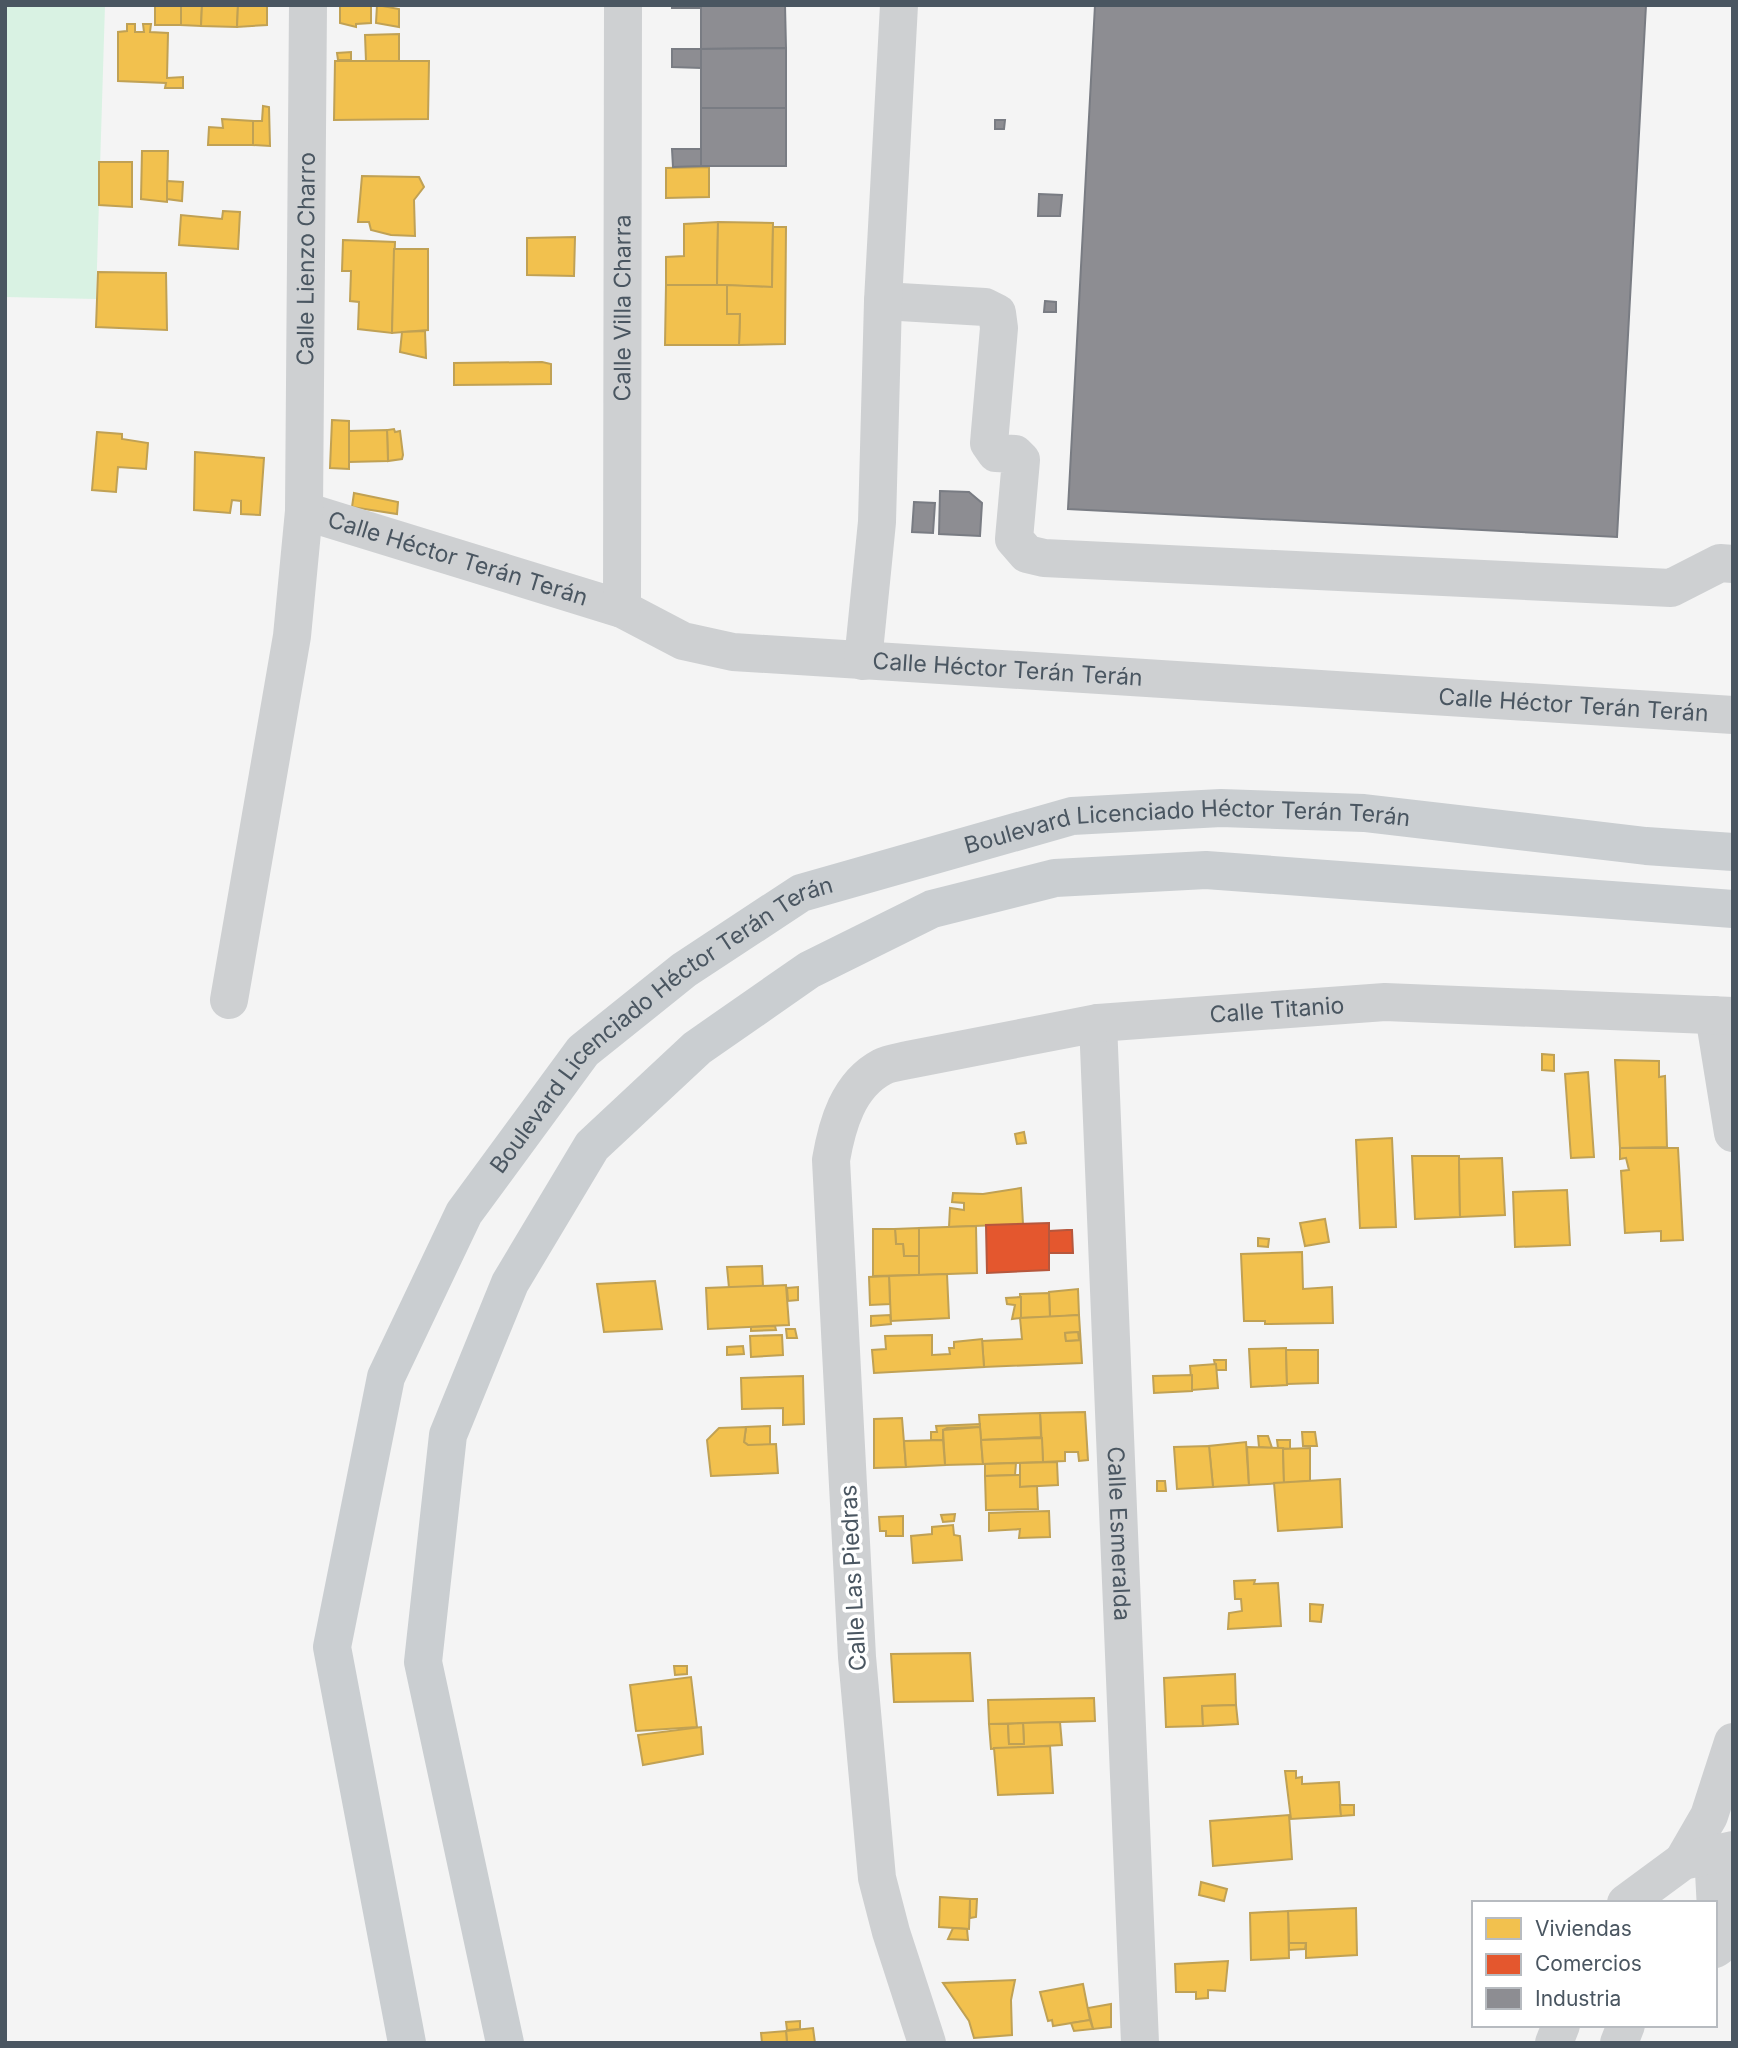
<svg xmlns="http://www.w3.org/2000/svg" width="1738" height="2048" font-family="Inter,sans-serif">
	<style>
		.green { fill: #d9f2e3 }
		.homes { fill: #f2c14e; stroke: #c0a154; stroke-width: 2; fill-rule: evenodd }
		.shops { fill: #e4572e; stroke: #b6573d; stroke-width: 2 }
		.industry { fill: #8d8d92; stroke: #797c83; stroke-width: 2 }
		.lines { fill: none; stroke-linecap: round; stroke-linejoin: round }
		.minor { stroke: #ced0d2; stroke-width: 38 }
		.major { stroke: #caced1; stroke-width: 38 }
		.labels { text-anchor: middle; stroke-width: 7; stroke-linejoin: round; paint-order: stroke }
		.street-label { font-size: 23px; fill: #4a5661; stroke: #fff }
	</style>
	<rect width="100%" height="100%" fill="#f4f4f4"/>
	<polygon class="green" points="5,5 105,5 96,299 5,297"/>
	<g class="homes">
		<rect x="155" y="5" width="26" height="20"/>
		<polygon points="181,5 202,5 201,26 181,25"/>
		<polygon points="202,5 238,5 237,27 201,26"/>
		<polygon points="238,5 267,5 267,25 237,27"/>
		<polygon points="340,5 371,5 371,23 356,24 356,27 340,23"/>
		<polygon points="377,5 399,9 399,27 376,23"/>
		<polygon points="127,24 135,24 135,32 144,32 143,24 151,24 150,32 168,33 167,78 183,77 183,88 165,88 166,83 118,81 118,32 127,31"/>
		<polygon points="399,34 399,61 366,61 365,35"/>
		<polygon points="351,52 351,60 338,60 337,53"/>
		<polygon points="335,61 429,61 428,119 334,120"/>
		<polygon points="263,106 269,107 270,146 253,145 253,121 262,121"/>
		<polygon points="222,119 253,121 253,145 208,145 209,127 223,128"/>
		<polygon points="142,151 168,151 167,202 141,199"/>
		<polygon points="99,162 132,162 132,207 99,205"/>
		<polygon points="709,167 709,197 666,198 666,168"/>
		<polygon points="362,176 419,177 424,187 414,200 415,236 391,235 371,230 369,222 358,222"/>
		<polygon points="167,181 183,182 182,201 167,199"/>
		<polygon points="223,211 240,212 238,249 179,245 181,215 222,219"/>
		<polygon points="718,222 717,285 666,285 666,257 684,256 684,224"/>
		<polygon points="718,222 773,223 772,287 717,285"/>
		<polygon points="773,227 786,227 785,344 739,345 740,314 727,314 727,285 772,287"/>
		<polygon points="575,237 574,276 527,275 527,238"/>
		<polygon points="343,240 395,242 392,333 358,329 359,302 350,301 351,271 342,271"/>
		<polygon points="394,249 428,249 428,330 392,333"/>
		<polygon points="98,272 166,273 167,330 96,327"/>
		<polygon points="666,285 727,285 727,314 740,314 739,345 665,345"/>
		<polygon points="425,331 426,358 400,352 402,332"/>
		<polygon points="542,362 551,364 551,384 454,385 454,363"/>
		<polygon points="332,420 349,421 349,469 330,468"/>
		<polygon points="394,429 395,432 400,431 403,455 402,459 388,461 387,430"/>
		<polygon points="387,430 388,461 349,462 349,431"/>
		<polygon points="97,432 122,434 122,439 148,443 146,469 118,467 116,492 92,490"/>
		<polygon points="195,452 264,458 260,515 241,514 241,501 232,500 230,513 194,510"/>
		<polygon points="354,493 398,502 397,514 352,507"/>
		<polygon points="1542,1054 1554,1055 1554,1071 1542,1070"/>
		<polygon points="1615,1060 1659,1061 1659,1077 1665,1076 1667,1147 1620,1148"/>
		<polygon points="1588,1072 1594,1157 1571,1158 1565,1074"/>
		<polygon points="1024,1132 1026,1143 1017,1144 1015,1134"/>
		<polygon points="1392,1138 1396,1227 1360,1228 1356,1140"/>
		<polygon points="1620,1148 1678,1148 1683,1240 1661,1241 1661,1231 1625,1233 1621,1171 1629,1170 1626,1158 1620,1159"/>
		<polygon points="1412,1156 1459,1156 1460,1217 1415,1219"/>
		<polygon points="1502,1158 1505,1215 1460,1217 1459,1159"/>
		<polygon points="1021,1188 1023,1224 949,1227 950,1208 964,1210 964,1203 952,1202 953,1193 983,1194"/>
		<polygon points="1567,1190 1570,1245 1515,1247 1513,1192"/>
		<polygon points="1325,1219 1329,1242 1305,1246 1300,1223"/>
		<polygon points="976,1226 977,1273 919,1275 919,1228"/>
		<polygon points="919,1228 919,1256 904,1256 903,1244 896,1244 895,1229"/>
		<polygon points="873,1229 895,1229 896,1244 903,1244 904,1256 919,1256 919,1275 873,1276"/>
		<polygon points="1258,1238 1269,1239 1268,1247 1258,1246"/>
		<polygon points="1302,1252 1303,1289 1332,1287 1333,1323 1265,1324 1265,1321 1244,1321 1241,1254"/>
		<polygon points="762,1266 763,1286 729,1288 727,1267"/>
		<polygon points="947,1274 949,1318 891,1321 889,1276"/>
		<polygon points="889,1276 890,1304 870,1305 869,1277"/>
		<polygon points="655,1281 662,1329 604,1332 597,1284"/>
		<polygon points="786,1285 789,1325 708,1329 706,1288"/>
		<polygon points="798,1287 798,1300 788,1301 787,1288"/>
		<polygon points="1078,1289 1079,1315 1050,1317 1049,1292"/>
		<polygon points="1049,1293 1050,1317 1021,1318 1020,1294"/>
		<polygon points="1021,1297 1021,1318 1012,1319 1015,1305 1007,1304 1006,1298"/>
		<polygon points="890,1315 891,1324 871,1326 871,1316"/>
		<path d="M 1079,1315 L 1082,1363 L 984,1367 L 982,1341 L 1022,1339 L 1020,1318 ZM 1078,1332 L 1079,1340 L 1066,1341 L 1065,1333 Z"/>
		<polygon points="775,1326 776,1330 751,1331 751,1327"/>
		<polygon points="786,1329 795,1329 797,1338 787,1338"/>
		<polygon points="1078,1332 1079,1340 1066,1341 1065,1333"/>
		<polygon points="782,1335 783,1355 751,1357 750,1336"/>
		<polygon points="932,1335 932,1355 950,1354 949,1348 954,1348 954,1342 982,1339 984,1367 874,1373 872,1350 886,1349 885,1336"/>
		<polygon points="743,1346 744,1354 727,1355 727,1347"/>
		<polygon points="1286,1348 1287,1385 1251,1387 1249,1349"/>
		<polygon points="1286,1350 1318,1350 1318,1383 1287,1384"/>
		<polygon points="1214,1360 1226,1360 1226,1370 1216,1370"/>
		<polygon points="1216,1364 1218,1388 1192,1390 1190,1366"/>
		<polygon points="1192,1375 1192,1391 1154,1393 1153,1376"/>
		<polygon points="803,1376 804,1424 783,1425 783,1408 742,1409 741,1378"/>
		<polygon points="1085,1412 1088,1460 1079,1461 1078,1452 1065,1452 1065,1461 1043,1462 1040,1413"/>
		<polygon points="1040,1413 1041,1437 981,1440 979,1415"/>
		<polygon points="902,1418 906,1467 874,1468 874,1419"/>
		<polygon points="980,1424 980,1427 947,1428 943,1430 943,1440 931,1440 931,1432 937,1432 936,1426"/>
		<polygon points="770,1426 770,1445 748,1445 744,1442 746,1427"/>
		<polygon points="746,1427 744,1442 748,1445 776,1444 778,1473 711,1476 707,1440 719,1428"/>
		<polygon points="980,1427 983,1464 945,1465 943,1430"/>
		<polygon points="1302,1432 1315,1432 1317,1446 1303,1446"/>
		<polygon points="1258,1436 1268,1436 1272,1448 1259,1447"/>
		<polygon points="1042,1438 1043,1462 983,1464 981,1440"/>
		<polygon points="943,1440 945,1465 906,1467 904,1441"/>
		<polygon points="1277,1440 1290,1440 1290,1449 1278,1448"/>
		<polygon points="1246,1442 1249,1485 1213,1487 1209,1446"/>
		<polygon points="1209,1446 1213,1487 1177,1489 1174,1447"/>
		<polygon points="1247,1447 1283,1448 1284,1483 1249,1485"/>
		<polygon points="1310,1448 1310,1481 1284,1483 1283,1449"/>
		<polygon points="1057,1462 1058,1485 1020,1487 1020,1463"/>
		<polygon points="1016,1463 1015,1475 985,1476 985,1464"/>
		<polygon points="1020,1475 1020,1487 1037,1486 1038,1509 986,1510 985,1476"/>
		<polygon points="1340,1479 1342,1527 1278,1531 1274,1483"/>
		<polygon points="1157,1481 1165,1481 1166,1491 1157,1491"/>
		<polygon points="1049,1511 1050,1537 1019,1538 1020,1529 989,1531 989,1513"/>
		<polygon points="955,1514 954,1521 943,1522 941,1515"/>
		<polygon points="903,1516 903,1536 886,1536 886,1531 880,1531 879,1517"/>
		<polygon points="953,1525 954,1535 960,1536 962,1560 913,1563 911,1536 932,1534 932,1527"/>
		<polygon points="1255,1580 1254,1584 1278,1583 1281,1626 1228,1629 1229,1613 1242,1611 1241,1599 1235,1599 1234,1581"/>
		<polygon points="1310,1604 1323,1605 1321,1622 1310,1621"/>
		<polygon points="970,1653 973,1701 894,1702 891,1654"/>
		<polygon points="674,1666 687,1666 687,1674 675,1675"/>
		<polygon points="1235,1674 1236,1705 1202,1706 1203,1726 1166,1727 1164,1678"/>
		<polygon points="691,1677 697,1727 636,1731 630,1685"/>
		<polygon points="1094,1698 1095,1721 989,1724 988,1700"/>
		<polygon points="1236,1705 1238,1724 1203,1726 1202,1706"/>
		<polygon points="1060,1722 1062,1745 991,1749 989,1724 1008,1724 1009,1744 1024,1744 1023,1723"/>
		<polygon points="1023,1723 1024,1744 1009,1744 1008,1724"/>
		<polygon points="701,1727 703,1754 643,1765 638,1735"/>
		<polygon points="1050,1746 1053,1793 998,1795 994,1748"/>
		<polygon points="1285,1771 1296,1771 1296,1778 1302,1777 1302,1784 1339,1782 1341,1816 1291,1819"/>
		<polygon points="1340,1805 1354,1805 1354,1815 1341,1816"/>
		<polygon points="1289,1815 1292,1859 1213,1866 1210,1821"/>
		<polygon points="1201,1882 1227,1889 1224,1901 1199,1895"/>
		<polygon points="940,1897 970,1899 969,1929 939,1927"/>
		<polygon points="970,1899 977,1899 976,1917 970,1918"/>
		<polygon points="1356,1908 1357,1955 1306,1958 1306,1943 1289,1943 1288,1911"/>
		<polygon points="1288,1911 1289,1958 1251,1960 1250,1913"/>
		<polygon points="953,1928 967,1929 968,1940 948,1939"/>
		<polygon points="1289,1943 1306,1943 1305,1949 1289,1950"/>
		<polygon points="1228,1961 1225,1991 1208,1990 1208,1998 1196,1999 1196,1992 1176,1992 1175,1964"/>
		<polygon points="1015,1980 1011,2000 1012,2035 974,2038 969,2021 943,1983"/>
		<polygon points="1083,1984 1090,2020 1053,2026 1052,2020 1048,2021 1040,1992"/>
		<polygon points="1111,2004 1111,2027 1093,2029 1088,2008"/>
		<polygon points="1090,2020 1093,2029 1074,2031 1071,2023"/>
		<polygon points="800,2021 800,2029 787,2030 786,2022"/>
		<polygon points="813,2028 815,2043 787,2043 786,2031"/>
		<polygon points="786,2031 787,2043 762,2043 761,2033"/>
	</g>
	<g class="shops">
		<polygon points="1049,1223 1049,1270 987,1273 986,1225"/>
		<polygon points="1067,1230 1072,1230 1073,1253 1049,1253 1049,1231"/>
	</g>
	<g class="industry">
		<rect x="672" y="5" width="29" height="3"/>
		<polygon points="701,5 785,5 786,48 701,49"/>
		<polygon points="1095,5 1646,5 1617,537 1068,509"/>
		<polygon points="786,48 786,108 701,108 701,49"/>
		<polygon points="672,49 701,49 701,68 672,67"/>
		<rect x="701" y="108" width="85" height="58"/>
		<polygon points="995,120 1005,120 1004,129 995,129"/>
		<polygon points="672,149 701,149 701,166 673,167"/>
		<polygon points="1039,194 1062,195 1060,216 1038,216"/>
		<polygon points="1045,301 1056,302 1056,312 1044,312"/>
		<polygon points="940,491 969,492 982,503 980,536 939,534"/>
		<polygon points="914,502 935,503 933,533 912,532"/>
	</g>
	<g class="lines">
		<g class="minor">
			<polyline points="883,301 985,307 997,313 999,328 989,443 996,453 1015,454 1021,460 1014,539 1027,554 1044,558 1671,588 1720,563 1733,564"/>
			<path id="s1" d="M 304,511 L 622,609 L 683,641 L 733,652 L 1733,715"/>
			<path id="s2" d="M 622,609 L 623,5"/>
			<polyline points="863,661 877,522 883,301 899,5"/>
			<path id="s3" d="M 229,1000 L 292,636 L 304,511 L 308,5"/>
			<polyline points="1714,1015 1733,1133"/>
			<path id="s4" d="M 1098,1023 L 1140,2043"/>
			<polyline points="1713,1853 1718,1947 1715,1949"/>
			<polyline points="1683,1861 1709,1816 1733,1742"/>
			<polyline points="1626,1903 1683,1861 1733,1850"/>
			<path id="s5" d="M 927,2043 L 891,1932 L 877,1878 L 857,1657 L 831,1160 C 837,1125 848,1085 882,1067 C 889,1063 900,1062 908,1060 L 1098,1023 L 1385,1002 L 1733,1016"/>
			<polyline points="1554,2043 1561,2025"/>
			<polyline points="1619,2043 1626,2025"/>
		</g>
		<g class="major">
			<path id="s6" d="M 407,2043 L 332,1647 L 386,1377 L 464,1213 L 583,1051 L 684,970 L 801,893 L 1072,816 L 1221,808 L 1364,813 L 1646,846 L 1733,852"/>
			<polyline points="505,2043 423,1662 448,1435 510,1283 592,1146 697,1048 809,970 932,909 1055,878 1206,870 1733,909"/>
		</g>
	</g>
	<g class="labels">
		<g class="street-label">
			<text dy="8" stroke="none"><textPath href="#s3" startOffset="747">Calle Lienzo Charro</textPath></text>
			<text dy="8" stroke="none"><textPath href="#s2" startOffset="301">Calle Villa Charra</textPath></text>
			<text dy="8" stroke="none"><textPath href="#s1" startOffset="161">Calle Héctor Terán Terán</textPath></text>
			<text dy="8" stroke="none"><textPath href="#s1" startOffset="728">Calle Héctor Terán Terán</textPath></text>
			<text dy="8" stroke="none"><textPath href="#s1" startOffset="1295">Calle Héctor Terán Terán</textPath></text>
			<text dy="8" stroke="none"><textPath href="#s6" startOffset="1726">Boulevard Licenciado Héctor Terán Terán</textPath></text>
			<text dy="8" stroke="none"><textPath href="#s5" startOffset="1402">Calle Titanio</textPath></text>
			<text dy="8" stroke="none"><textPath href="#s6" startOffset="1138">Boulevard Licenciado Héctor Terán Terán</textPath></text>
			<text dy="8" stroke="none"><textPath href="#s4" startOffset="511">Calle Esmeralda</textPath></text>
			<text transform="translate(853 1578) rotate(-93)" y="8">Calle Las Piedras</text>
		</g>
	</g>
	<rect width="1738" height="2048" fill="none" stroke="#4a5661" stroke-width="14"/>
	<rect x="1472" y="1901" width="245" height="126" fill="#ffffff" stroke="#b7bbc0" stroke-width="2"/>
	<rect x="1486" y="1918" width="35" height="21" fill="#f2c14e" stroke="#b7bbc0" stroke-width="2"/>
	<text x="1535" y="1936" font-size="21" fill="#4a5661">Viviendas</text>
	<rect x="1486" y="1954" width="35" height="21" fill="#e4572e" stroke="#b7bbc0" stroke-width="2"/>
	<text x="1535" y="1971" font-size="21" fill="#4a5661">Comercios</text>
	<rect x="1486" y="1988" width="35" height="21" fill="#8d8d92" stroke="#b7bbc0" stroke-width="2"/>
	<text x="1535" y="2006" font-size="21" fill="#4a5661">Industria</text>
</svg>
